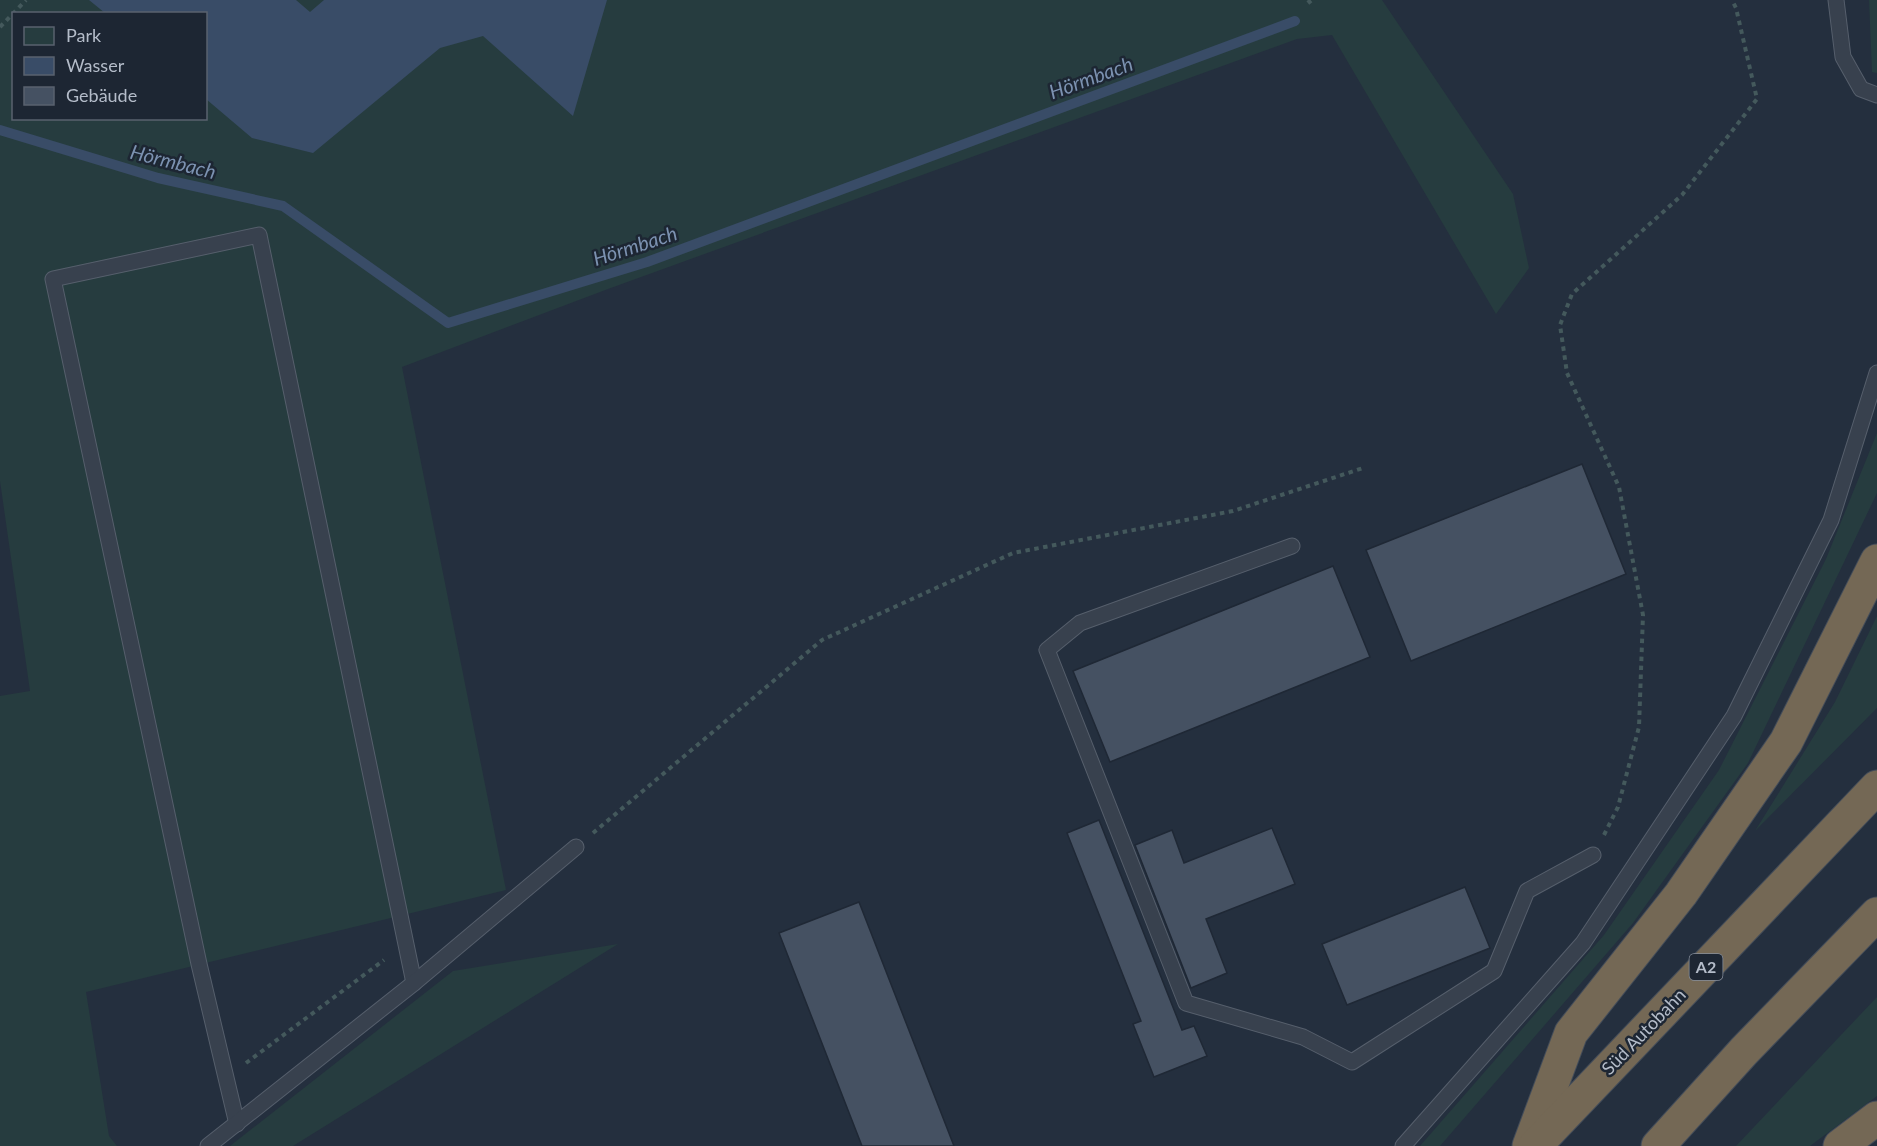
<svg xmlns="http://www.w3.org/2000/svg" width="1877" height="1146" font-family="Lato,sans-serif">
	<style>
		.green { fill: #263c3f; fill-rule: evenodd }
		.water { fill: #394c67 }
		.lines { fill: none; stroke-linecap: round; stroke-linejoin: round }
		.stream { stroke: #394c67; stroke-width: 10 }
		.building { fill: #455162; stroke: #1f2835; stroke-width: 1.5 }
		.service-casing { stroke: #565f6c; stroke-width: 17 }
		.motorway-casing { stroke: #434c59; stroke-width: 35 }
		.path { stroke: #44595c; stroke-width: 4; stroke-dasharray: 4.5 4.5; stroke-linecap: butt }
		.service { stroke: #38414e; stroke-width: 15 }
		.motorway { stroke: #746855; stroke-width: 33 }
		.labels { text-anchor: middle; stroke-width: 5; stroke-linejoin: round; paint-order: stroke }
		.shield { fill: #1d2633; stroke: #878f9c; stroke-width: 1.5 }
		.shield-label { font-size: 16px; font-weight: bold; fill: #b4bcc9 }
		.street-label { font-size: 18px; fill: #b4bcc9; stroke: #1d2633 }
		.water-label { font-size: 20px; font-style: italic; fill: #7c92b1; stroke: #1d2633 }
	</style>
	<rect width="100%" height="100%" fill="#242f3e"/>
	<g class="green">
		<path d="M 0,0 L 1382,0 L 1513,194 L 1529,268 L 1496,314 L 1332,35 L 1297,39 L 608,289 L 402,367 L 506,890 L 86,992 L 109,1136 L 117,1146 L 0,1146 L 0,696 L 30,691 L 0,481 ZM 14,14 L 206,14 L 206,118 L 14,118 Z"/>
		<polygon points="1869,0 1877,0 1877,73 1872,72"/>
		<polygon points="1877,433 1877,493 1748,763 1633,923 1440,1146 1420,1146 1604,935 1719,770 1826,559"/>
		<polygon points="1877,616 1877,708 1755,831 1835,702"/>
		<polygon points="618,944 293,1146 230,1146 453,971"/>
		<polygon points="1877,997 1877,1096 1810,1146 1736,1146"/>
	</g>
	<polygon class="water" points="89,0 296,0 310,12 324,0 607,0 573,116 483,36 440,48 313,153 252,138 206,99 206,14 105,13"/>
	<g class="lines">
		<polyline class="stream" points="0,130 158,178 283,206 448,323 647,262 1295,21"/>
	</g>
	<g class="building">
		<polygon points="1582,464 1626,574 1411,661 1366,550"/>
		<polygon points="1333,566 1370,657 1110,762 1073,671"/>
		<polygon points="1099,820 1182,1030 1194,1026 1207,1056 1154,1077 1133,1024 1141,1021 1067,833"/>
		<polygon points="1272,828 1295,884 1206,919 1227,973 1191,988 1135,845 1172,830 1184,863"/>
		<polygon points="1465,887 1490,948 1347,1005 1322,944"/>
		<polygon points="859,902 954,1146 862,1146 779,933"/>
	</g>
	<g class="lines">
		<g class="service-casing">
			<g id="service">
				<polyline points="1836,0 1843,57 1861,89 1877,95"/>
				<polyline points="1292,546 1080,623 1047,650 1186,1003 1303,1037 1352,1062 1494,971 1527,891 1593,855"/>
				<polyline points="237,1124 199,964 53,279 259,235 414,983"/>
				<polyline points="208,1146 414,983 576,847"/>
				<polyline points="1403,1146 1583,943 1734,716 1831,520 1877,373"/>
			</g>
		</g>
		<g class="motorway-casing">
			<g id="motorway">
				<polyline points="1529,1146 1571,1033 1681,894 1786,742 1877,561"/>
				<polyline points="1535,1146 1877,787"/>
				<polyline points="1658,1146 1744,1051 1877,914"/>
				<polyline points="1840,1146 1877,1118"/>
			</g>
		</g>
		<g class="path">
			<polyline points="1308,0 1312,5"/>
			<polyline points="0,27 26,0"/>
			<polyline points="593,833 822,640 1013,553 1233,511 1363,468"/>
			<polyline points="1604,835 1618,807 1639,727 1643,615 1619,487 1567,373 1560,325 1572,294 1682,195 1757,99 1736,8 1732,0"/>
			<polyline points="246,1063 384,960"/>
		</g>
		<use href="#service" class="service"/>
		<use href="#motorway" class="motorway"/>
	</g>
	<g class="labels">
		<rect class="shield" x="1689.5" y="954" width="33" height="26" rx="4.5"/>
		<g class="shield-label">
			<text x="1706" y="973">A2</text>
		</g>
		<g class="street-label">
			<text transform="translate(1644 1032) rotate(-46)" y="6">Süd Autobahn</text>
		</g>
		<g class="water-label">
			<text transform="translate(1091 78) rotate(-20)" y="7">Hörmbach</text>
			<text transform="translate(173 162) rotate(14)" y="7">Hörmbach</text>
			<text transform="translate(635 246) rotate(-18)" y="7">Hörmbach</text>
		</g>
	</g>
	<rect x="12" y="12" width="195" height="108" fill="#1d2633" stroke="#59626f" stroke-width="1.5"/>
	<rect x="24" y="27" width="30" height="18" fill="#263c3f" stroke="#59626f" stroke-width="1.5"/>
	<text x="66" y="42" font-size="18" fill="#b4bcc9">Park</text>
	<rect x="24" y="57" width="30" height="18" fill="#394c67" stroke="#59626f" stroke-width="1.5"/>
	<text x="66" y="72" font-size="18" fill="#b4bcc9">Wasser</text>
	<rect x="24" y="87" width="30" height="18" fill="#455162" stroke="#59626f" stroke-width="1.5"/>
	<text x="66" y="102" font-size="18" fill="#b4bcc9">Gebäude</text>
</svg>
